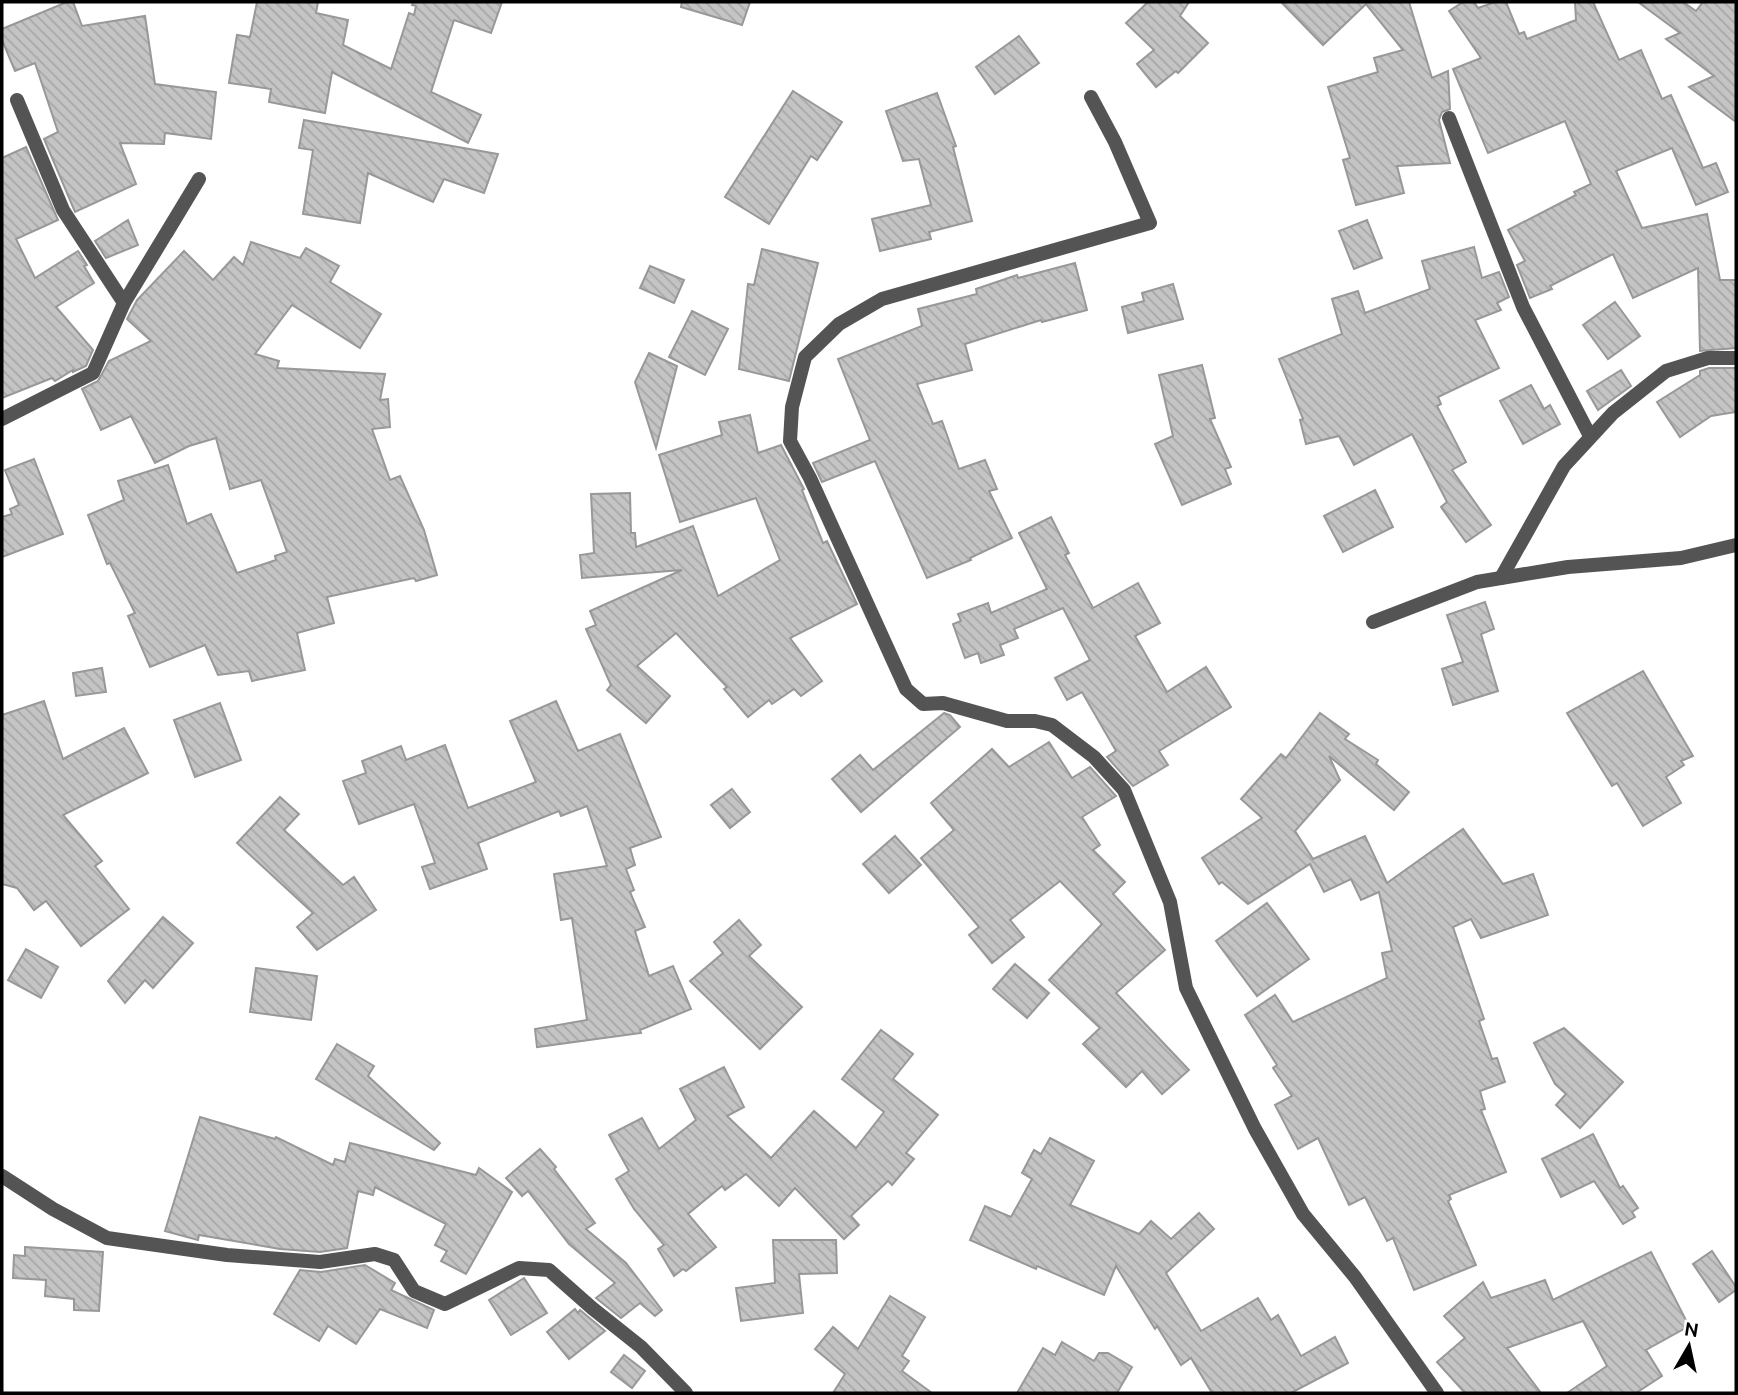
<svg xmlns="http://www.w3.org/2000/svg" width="1738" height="1395" font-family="Ubuntu,sans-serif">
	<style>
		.building { fill: url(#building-back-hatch); stroke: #989898; stroke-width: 2 }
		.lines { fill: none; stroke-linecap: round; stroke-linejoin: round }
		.minor { stroke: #545454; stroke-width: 14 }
	</style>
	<defs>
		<pattern id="building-back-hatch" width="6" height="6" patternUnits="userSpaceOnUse" patternTransform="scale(1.75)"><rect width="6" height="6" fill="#c4c4c4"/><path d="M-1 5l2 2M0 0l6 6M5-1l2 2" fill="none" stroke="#a7a7a7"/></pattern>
	</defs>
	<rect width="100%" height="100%" fill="#fff"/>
	<g class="building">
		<polygon points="67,2 73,2 82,26 145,16 155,84 216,92 211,139 165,133 164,144 120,143 136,184 75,212 44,139 58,132 35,63 15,71 2,40 2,29"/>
		<polygon points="257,2 318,2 316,13 348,20 343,45 391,69 409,13 414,15 416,6 412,5 413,2 502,2 491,33 454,20 431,92 481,115 468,143 332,72 325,113 269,102 271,89 229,83 237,35 250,37"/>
		<polygon points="682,2 750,2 742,25 681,7"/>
		<polygon points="1148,2 1189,2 1180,16 1208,43 1178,73 1176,71 1156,87 1137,64 1154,50 1126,23"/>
		<polygon points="1281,2 1409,2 1432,78 1448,71 1450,109 1442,112 1439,120 1450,163 1397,166 1404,193 1356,205 1343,160 1350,158 1328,87 1378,72 1374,58 1403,50 1366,4 1323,45"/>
		<polygon points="1463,2 1474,2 1478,8 1495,2 1506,2 1519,34 1524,32 1527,39 1576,20 1575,2 1593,2 1619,60 1641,50 1662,99 1671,95 1703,168 1716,163 1728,192 1696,205 1672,148 1616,171 1642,228 1707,214 1720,280 1736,280 1736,348 1700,351 1698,268 1633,298 1613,254 1550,286 1552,289 1530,298 1517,265 1525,261 1508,230 1576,195 1574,192 1591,184 1565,121 1488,153 1453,69 1481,58 1449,11"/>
		<polygon points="1638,2 1683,2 1696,11 1703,2 1736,2 1736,122 1689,87 1714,76 1666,39 1680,33"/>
		<polygon points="1019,36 1039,63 995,94 976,67"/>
		<polygon points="793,91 842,122 817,160 811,156 769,224 725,197"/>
		<polygon points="937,93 956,146 953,147 972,221 929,232 931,239 880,251 872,219 931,205 919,159 903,161 886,111"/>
		<polygon points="304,120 498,154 484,193 444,179 433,202 368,173 360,223 303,214 313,150 299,148"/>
		<polygon points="26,147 58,220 16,239 35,278 78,251 87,265 84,266 94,283 56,307 93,350 86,366 73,372 73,370 55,381 52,378 2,398 2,158"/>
		<polygon points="128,220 138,245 106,258 95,241"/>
		<polygon points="1367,220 1382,258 1354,269 1339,231"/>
		<polygon points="251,242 300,258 306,248 339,266 330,282 381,314 360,348 292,305 255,354 279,361 277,368 385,374 380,400 388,399 390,427 372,429 390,480 400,476 424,530 437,575 416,581 414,578 327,597 334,623 297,633 305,670 252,681 249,671 218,675 205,645 150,667 128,616 135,613 110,563 107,564 88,515 124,500 118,481 168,465 187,524 211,514 237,573 276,560 275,556 287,552 261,480 230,489 216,438 189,446 155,463 131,416 101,430 82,389 98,381 109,361 151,341 127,319 137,300 184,251 213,280 234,257 243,265"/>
		<polygon points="1474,247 1482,278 1499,272 1509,297 1497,303 1501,310 1475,320 1499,368 1438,397 1441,404 1437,406 1466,462 1452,470 1491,525 1466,542 1441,507 1447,502 1412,434 1354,465 1339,436 1306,444 1300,420 1303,419 1279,359 1342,334 1332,299 1358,291 1365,313 1430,289 1422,261"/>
		<polygon points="762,249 818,263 789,381 739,369 748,284 754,285"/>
		<polygon points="1075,263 1087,310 1042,322 1041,320 965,344 972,370 917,384 933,424 942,421 959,469 985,460 997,489 989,491 1012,538 970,558 971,560 927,578 875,461 822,482 813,463 870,440 838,359 922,326 918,309 977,294 976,289 1017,275 1018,278"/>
		<polygon points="650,266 684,280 674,303 640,288"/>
		<polygon points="1173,284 1183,319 1128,333 1122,307 1144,301 1142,293"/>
		<polygon points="1615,302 1640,336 1608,359 1583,325"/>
		<polygon points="692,311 728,329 705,375 669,357"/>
		<polygon points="649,353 677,366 656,448 635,382"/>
		<polygon points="1202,365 1215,418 1210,419 1231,467 1225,469 1231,484 1182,505 1155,444 1173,436 1159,375"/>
		<polygon points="1709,368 1736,368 1736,412 1711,416 1680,437 1657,402 1700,375 1700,371"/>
		<polygon points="1621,370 1631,386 1598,410 1587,391"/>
		<polygon points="1531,385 1544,409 1550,405 1560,424 1523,444 1500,401"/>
		<polygon points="750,415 758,453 781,445 804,489 802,490 823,543 827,541 857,604 790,638 822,681 801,696 794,689 772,704 769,700 748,717 724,689 727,687 676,633 637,666 670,696 646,723 607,690 611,685 586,629 596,625 590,611 682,570 582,578 580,555 594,553 591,494 630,493 631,533 635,533 636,547 693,526 718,596 780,560 756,498 680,522 659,455 722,435 719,422"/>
		<polygon points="34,459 63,534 2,557 2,517 12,514 10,509 19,505 5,470"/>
		<polygon points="1375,490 1393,527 1343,552 1324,516"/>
		<polygon points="1051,517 1069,553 1065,555 1093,608 1138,583 1160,623 1135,636 1167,692 1206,667 1231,707 1159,751 1168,765 1133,786 1107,757 1116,751 1082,692 1067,700 1055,678 1090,660 1063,608 1014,629 1018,638 1000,645 1004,655 981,663 978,653 965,658 953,624 961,621 958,614 988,603 991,613 1047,589 1019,533"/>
		<polygon points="1485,602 1494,629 1481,634 1498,691 1453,705 1442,669 1463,662 1447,615"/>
		<polygon points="102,668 106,692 76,696 73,673"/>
		<polygon points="1643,671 1693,756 1681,761 1684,765 1666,777 1681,803 1643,826 1617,783 1612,786 1567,713"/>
		<polygon points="44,701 63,759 124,728 148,773 63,815 102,861 95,866 129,909 81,946 46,901 34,910 17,888 2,884 2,715"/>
		<polygon points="556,701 578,751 620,734 661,837 630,848 635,865 626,869 634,890 630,892 645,927 635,931 649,976 673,966 691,1009 640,1030 641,1033 537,1047 535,1029 587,1020 572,918 561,920 554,874 607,866 587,806 561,816 559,811 478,843 487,869 430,889 422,867 435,863 414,804 359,824 343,781 366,773 362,761 401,746 406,760 445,745 468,808 536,782 510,721"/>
		<polygon points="220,703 241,760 195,777 174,720"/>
		<polygon points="944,713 950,715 960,727 861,812 832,779 860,755 873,770"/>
		<polygon points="1320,713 1349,734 1345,739 1378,760 1376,764 1409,792 1394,810 1329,756 1340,780 1295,831 1313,859 1365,836 1387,883 1463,829 1503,884 1533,874 1548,915 1481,938 1471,919 1453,927 1484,1019 1479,1021 1492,1059 1497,1058 1505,1082 1480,1091 1485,1109 1481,1110 1506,1172 1449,1195 1451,1199 1448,1201 1476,1265 1414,1290 1393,1238 1387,1241 1365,1197 1349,1205 1318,1138 1298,1149 1275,1105 1292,1096 1273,1068 1277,1065 1245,1015 1275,995 1293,1022 1387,978 1382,953 1392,951 1379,892 1361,900 1351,879 1324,892 1310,864 1248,904 1222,882 1219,884 1202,858 1262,818 1241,799 1281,754 1286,758"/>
		<polygon points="1049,742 1072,778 1090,767 1116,796 1082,817 1100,845 1093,850 1125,882 1113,894 1165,950 1116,993 1189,1070 1162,1094 1142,1071 1126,1087 1083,1044 1100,1028 1049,980 1102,924 1060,881 1010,920 1024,937 992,963 969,935 979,927 921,858 954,830 931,803 992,749 1009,767"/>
		<polygon points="732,789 750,812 730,828 711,805"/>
		<polygon points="280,797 299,814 284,830 343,885 354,877 376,910 317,950 297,927 313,913 237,843"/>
		<polygon points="895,836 921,865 889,893 863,864"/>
		<polygon points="1267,903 1309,959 1257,996 1216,941"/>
		<polygon points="163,917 193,943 153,988 145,980 125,1003 108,981"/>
		<polygon points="739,920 761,945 749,956 802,1007 760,1049 690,981 723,953 714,942"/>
		<polygon points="26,949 58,967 41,998 8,980"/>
		<polygon points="1015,964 1049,993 1027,1018 993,989"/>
		<polygon points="256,968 317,976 311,1020 250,1012"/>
		<polygon points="1564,1028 1623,1082 1580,1128 1556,1105 1566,1094 1555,1084 1534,1043"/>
		<polygon points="881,1030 913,1054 893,1079 938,1115 906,1153 914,1159 892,1185 888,1181 851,1216 859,1225 844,1239 795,1188 779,1206 746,1174 725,1190 722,1186 688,1214 716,1247 686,1271 683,1269 674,1276 658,1249 664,1245 634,1209 616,1179 629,1171 609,1135 642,1118 659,1149 696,1120 680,1089 724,1067 744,1107 727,1116 771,1158 814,1111 856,1148 884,1112 842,1079"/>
		<polygon points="337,1044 374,1066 368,1076 440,1143 434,1150 316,1079"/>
		<polygon points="200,1117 275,1139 276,1137 333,1165 335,1159 345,1162 350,1143 476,1175 479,1168 512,1192 466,1274 441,1261 447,1251 435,1245 446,1224 375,1187 373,1195 358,1191 347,1248 320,1252 280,1249 199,1235 198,1240 165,1231"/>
		<polygon points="1593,1134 1620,1188 1623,1186 1638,1208 1632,1212 1635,1217 1623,1224 1594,1181 1561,1197 1542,1159"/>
		<polygon points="1050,1138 1094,1161 1070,1205 1139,1234 1151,1221 1171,1239 1199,1213 1214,1229 1166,1273 1201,1331 1258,1298 1271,1320 1278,1315 1301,1356 1335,1337 1348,1363 1291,1393 1212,1393 1191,1358 1181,1365 1157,1326 1155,1329 1116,1266 1104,1295 1037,1266 1036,1269 970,1240 985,1206 1011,1217 1032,1179 1022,1173 1034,1150 1041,1154"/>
		<polygon points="540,1149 556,1167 554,1169 595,1223 586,1229 626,1263 662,1310 655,1316 640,1303 621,1318 596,1298 615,1283 569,1244 528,1191 522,1196 506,1178"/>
		<polygon points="773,1240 836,1240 837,1273 799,1274 803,1313 741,1321 736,1288 775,1283"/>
		<polygon points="25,1247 103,1252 99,1311 74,1310 74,1299 45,1296 46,1280 13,1278 14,1255 25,1256"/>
		<polygon points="1712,1251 1736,1287 1736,1290 1719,1302 1693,1264"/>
		<polygon points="1651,1252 1689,1326 1646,1350 1662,1376 1636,1393 1567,1393 1607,1366 1583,1321 1507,1348 1541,1393 1465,1393 1437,1362 1465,1338 1444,1316 1483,1282 1491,1298 1545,1280 1553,1300"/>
		<polygon points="365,1265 395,1283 391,1290 434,1310 427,1328 380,1309 356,1344 328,1326 319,1341 274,1314 300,1270 321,1272"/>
		<polygon points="524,1278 547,1313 511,1335 489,1300"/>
		<polygon points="890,1296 925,1317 902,1356 909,1361 902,1371 932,1393 833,1393 845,1374 815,1349 833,1327 858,1349"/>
		<polygon points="575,1309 578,1313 580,1310 605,1331 569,1359 547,1332"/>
		<polygon points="1062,1342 1094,1361 1099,1353 1108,1353 1132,1367 1117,1393 1017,1393 1043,1348 1055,1355"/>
		<polygon points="624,1355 645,1371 632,1388 611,1372"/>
	</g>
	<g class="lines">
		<g class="minor">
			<polyline points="1091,97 1115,142 1150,223 882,299 839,324 805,357 792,407 790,441 810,478 906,689 923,704 943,703 1007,721 1035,721 1052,725 1094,757 1124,790 1170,902 1186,988 1255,1129 1303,1214 1355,1277 1437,1393"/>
			<polyline points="17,100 63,210 124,303"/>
			<polyline points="1449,118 1523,307 1590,436"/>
			<polyline points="2,419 93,373 124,303 199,179 166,234"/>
			<polyline points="1501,578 1564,466 1613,413 1666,371 1708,358 1736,358"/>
			<polyline points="1373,622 1477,582 1568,567 1681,558 1736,545"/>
			<polyline points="2,1176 53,1209 107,1238 227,1255 320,1262 375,1254 394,1260 414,1291 445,1304 519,1268 549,1270 592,1308 641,1347 686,1393"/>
		</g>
	</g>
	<rect width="1738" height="1395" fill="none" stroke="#000000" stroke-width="7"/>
	<g transform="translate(1689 1346) rotate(9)" stroke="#ffffff" stroke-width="5" paint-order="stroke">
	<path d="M0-5L12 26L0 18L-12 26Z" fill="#000000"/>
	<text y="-10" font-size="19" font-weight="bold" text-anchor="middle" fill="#000000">N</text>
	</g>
</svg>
